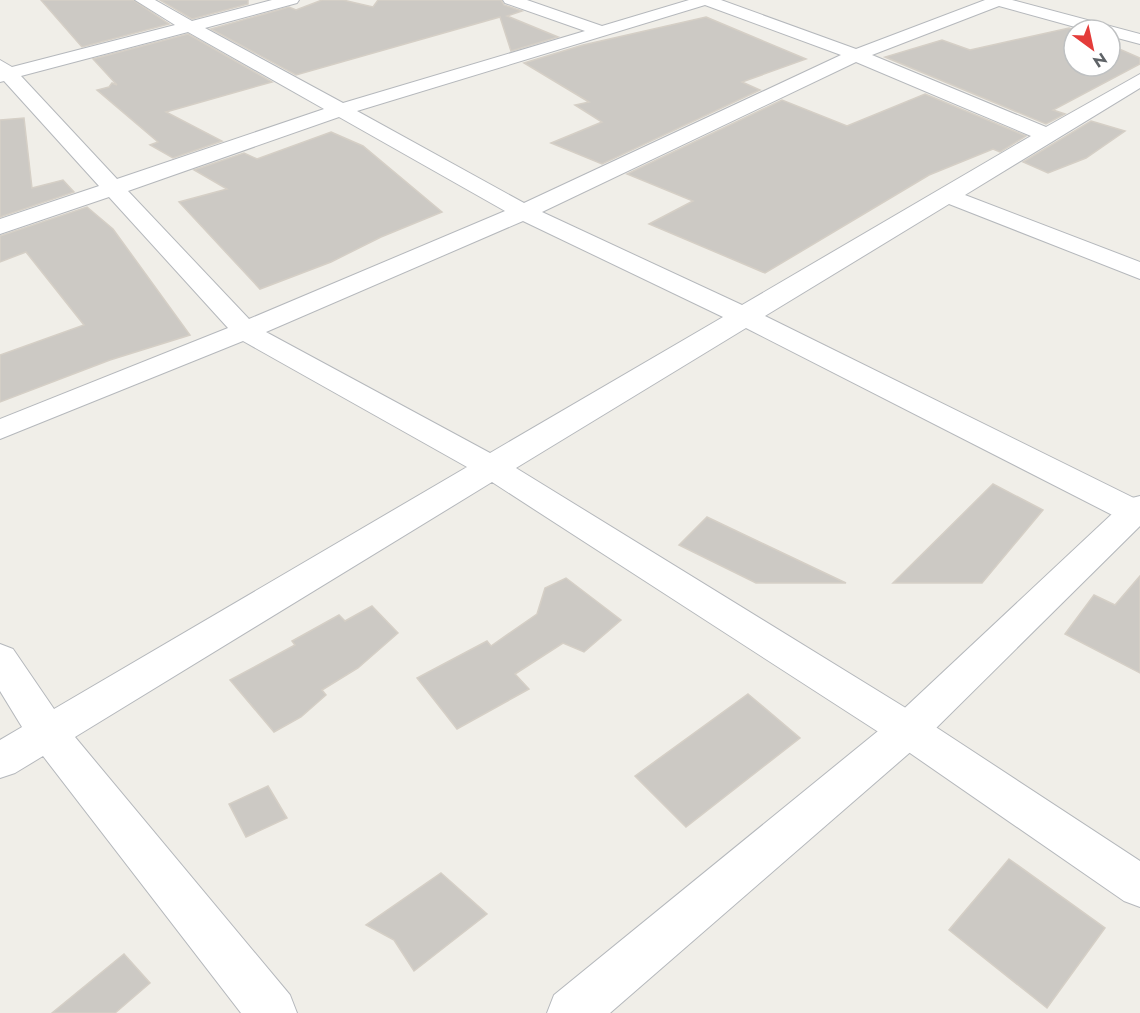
<svg xmlns="http://www.w3.org/2000/svg" width="1140" height="1013" font-family="Jost,sans-serif">
	<style>
		.building { fill: #ccc9c4; stroke: #d5cfc6; stroke-width: 1.5 }
		.lines { fill: none; stroke-linecap: round; stroke-linejoin: round }
		.minor-casing { stroke: #b5b8bc; stroke-width: 2 }
		.tertiary-casing { stroke: #b5b8bc; stroke-width: 2 }
		.minor { fill: #fff; fill-rule: evenodd }
		.tertiary { fill: #fff; fill-rule: evenodd }
	</style>
	<rect width="100%" height="100%" fill="#f0eee8"/>
	<g class="building">
		<polygon points="41,0 133,0 169,24 82,47"/>
		<polygon points="160,0 248,0 248,4 192,19"/>
		<polygon points="322,0 343,0 373,7 378,0 501,0 504,5 522,11 507,16 558,37 511,51 500,17 296,75 211,29 289,7 296,10"/>
		<polygon points="706,17 806,59 742,82 760,90 602,164 551,143 602,122 575,105 589,102 524,63 583,45"/>
		<polygon points="1069,28 1074,30 1074,66 1110,66 1110,45 1140,58 1140,64 1053,110 1065,114 1046,124 885,57 942,40 970,50"/>
		<polygon points="188,34 272,82 166,112 222,141 173,158 150,145 158,142 97,90 109,87 112,83 117,85 93,59"/>
		<polygon points="925,94 1026,136 1000,152 993,149 929,175 765,273 649,224 693,201 627,174 782,100 847,126"/>
		<polygon points="24,118 32,188 63,180 74,192 0,217 0,120"/>
		<polygon points="1091,121 1125,131 1086,158 1048,173 1023,162"/>
		<polygon points="331,132 363,146 442,212 381,237 331,262 260,289 179,202 227,189 194,170 244,153 257,159"/>
		<polygon points="87,207 113,229 190,335 110,360 0,402 0,355 84,325 26,252 0,262 0,236"/>
		<polygon points="993,484 1043,510 982,583 893,583"/>
		<polygon points="707,517 846,583 756,583 679,545"/>
		<polygon points="1140,576 1140,673 1065,634 1094,595 1115,605"/>
		<polygon points="566,578 621,620 584,652 563,643 515,674 529,689 457,729 417,678 487,641 491,646 537,614 545,588"/>
		<polygon points="372,606 398,633 358,668 322,690 326,695 301,717 274,732 230,680 295,645 292,641 339,615 345,621"/>
		<polygon points="748,694 800,738 686,827 635,776"/>
		<polygon points="268,786 287,818 246,837 229,804"/>
		<polygon points="1009,859 1105,928 1047,1008 949,930"/>
		<polygon points="441,873 487,914 414,971 394,940 366,925"/>
		<polygon points="124,954 150,983 115,1013 52,1013"/>
	</g>
	<g class="lines">
		<g class="minor-casing">
			<path id="minor" d="M 135,0 L 155,0 L 192,21 L 272,0 L 299,0 L 297,3 L 205,28 L 343,103 L 585,31 L 505,3 L 503,0 L 527,0 L 602,26 L 689,0 L 721,0 L 856,49 L 985,0 L 1012,0 L 1140,34 L 1140,44 L 1110,36 L 1110,30 L 1086,30 L 999,6 L 872,55 L 1046,127 L 1140,74 L 1140,88 L 965,195 L 1140,262 L 1140,279 L 949,204 L 765,316 L 1140,501 L 1140,526 L 1128,523 L 746,328 L 516,468 L 922,718 L 1140,861 L 1140,907 L 1124,901 L 894,742 L 492,482 L 75,737 L 290,995 L 297,1013 L 241,1013 L 43,756 L 15,773 L 0,778 L 0,740 L 22,727 L 0,691 L 0,644 L 13,649 L 54,709 L 467,467 L 243,341 L 0,439 L 0,419 L 228,328 L 109,197 L 0,234 L 0,219 L 99,186 L 4,81 L 0,82 L 0,60 L 12,67 L 175,25 ZM 705,5 L 841,55 L 524,203 L 357,111 ZM 188,32 L 324,109 L 117,179 L 21,76 ZM 856,62 L 1031,136 L 742,305 L 542,212 ZM 339,117 L 505,211 L 249,319 L 128,191 ZM 523,221 L 723,317 L 490,453 L 266,332 Z"/>
		</g>
		<g class="tertiary-casing">
			<polygon id="tertiary" points="1140,496 1140,526 922,742 610,1013 547,1013 554,995 894,718 1128,499"/>
		</g>
		<use href="#minor" class="minor"/>
		<use href="#tertiary" class="tertiary"/>
	</g>
	<g transform="translate(1092 48) rotate(147)"><circle r="28" fill="#ffffff" stroke="#bfc1c2" stroke-width="1.5"/>
	<path d="M0-4.5L10 22L0 15L-10 22Z" fill="#e43c3a"/>
	<text y="-9" font-size="16" font-weight="bold" text-anchor="middle" fill="#5f6367">N</text>
	</g>
</svg>
